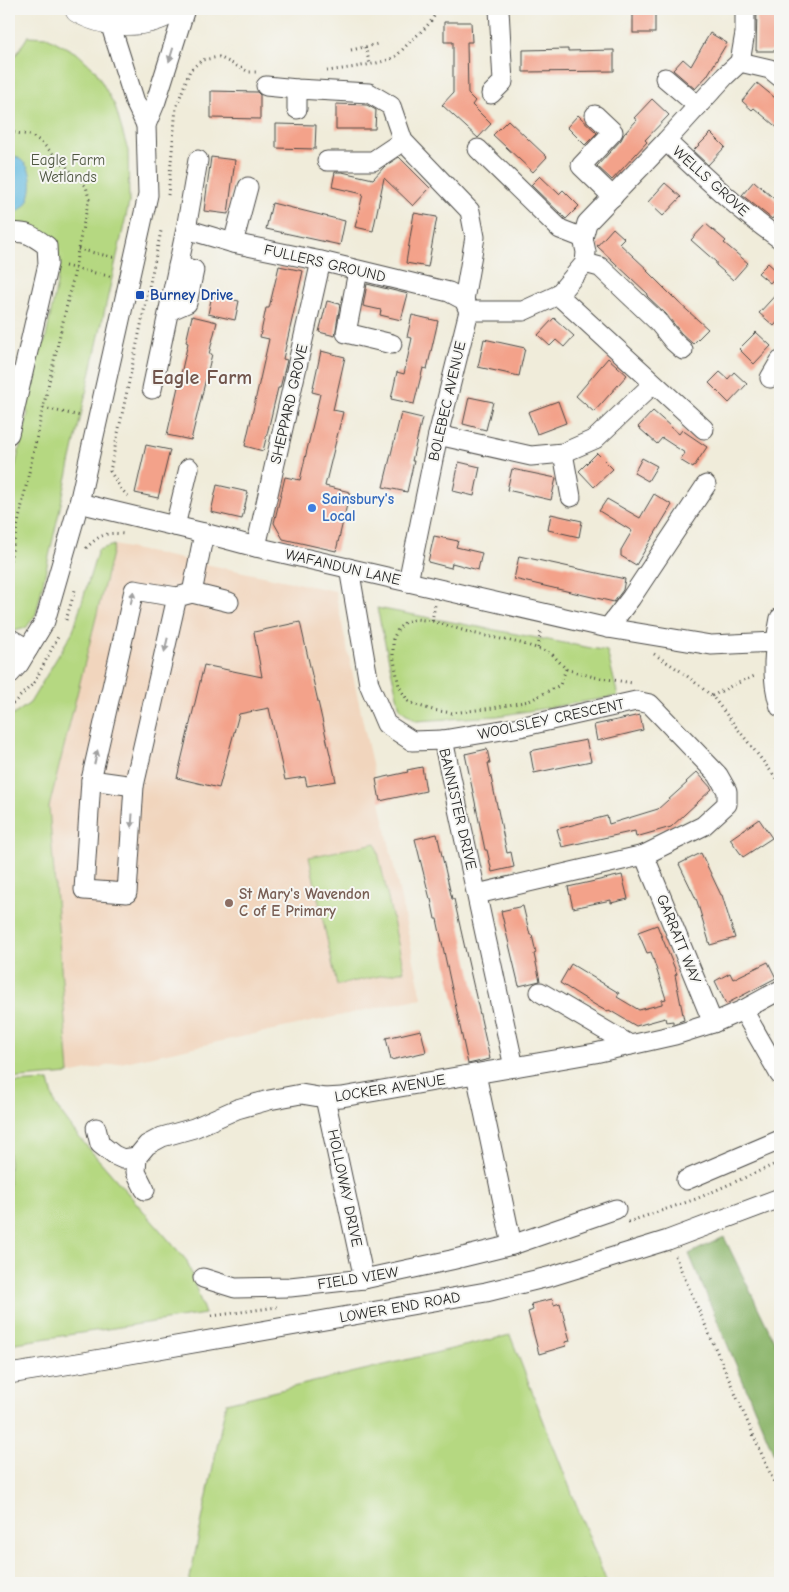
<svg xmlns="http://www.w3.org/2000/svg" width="789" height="1592" font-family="'Comic Neue',sans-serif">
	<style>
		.built { fill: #f1d5bd }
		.green { fill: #b5d881; stroke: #708256 }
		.forest { fill: #90b86f; stroke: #5e724d }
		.water { fill: #64bae0; stroke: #487286 }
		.building { fill: #f3a28a }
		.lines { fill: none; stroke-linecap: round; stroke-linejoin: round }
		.minor-casing { stroke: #494845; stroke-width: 21 }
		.highway-casing { stroke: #494845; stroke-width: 29 }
		.path { stroke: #494845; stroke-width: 3; stroke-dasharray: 1 4; stroke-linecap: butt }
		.minor { stroke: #fff; stroke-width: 19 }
		.highway { stroke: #fff; stroke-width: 28 }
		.oneway { fill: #a0a0a0 }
		.transit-dot { fill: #1a4fb4; stroke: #f6f6f2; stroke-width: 2 }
		.shop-dot { fill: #3f7fe0; stroke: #f6f6f2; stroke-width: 2 }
		.education-dot { fill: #8d6e63; stroke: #f6f6f2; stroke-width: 2 }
		.labels { text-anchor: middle; stroke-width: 4; stroke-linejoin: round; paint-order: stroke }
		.park-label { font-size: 15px; fill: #4e5640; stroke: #f6f6f2 }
		.street-label { font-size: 15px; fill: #2b2b2b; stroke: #f6f6f2 }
		.transit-label { font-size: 15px; font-weight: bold; fill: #164399; stroke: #f6f6f2; text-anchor: start }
		.shop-label { font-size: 15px; font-weight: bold; fill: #366cbe; stroke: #f6f6f2; text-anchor: start }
		.education-label { font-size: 15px; font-weight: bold; fill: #785e54; stroke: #f6f6f2; text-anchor: start }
		.district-label { font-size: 20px; font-weight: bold; fill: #71554c; stroke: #f6f6f2 }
	</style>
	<rect width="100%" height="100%" fill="#f6f6f2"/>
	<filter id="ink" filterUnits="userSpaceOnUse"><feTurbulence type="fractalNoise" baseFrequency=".02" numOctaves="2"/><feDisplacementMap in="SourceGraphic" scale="10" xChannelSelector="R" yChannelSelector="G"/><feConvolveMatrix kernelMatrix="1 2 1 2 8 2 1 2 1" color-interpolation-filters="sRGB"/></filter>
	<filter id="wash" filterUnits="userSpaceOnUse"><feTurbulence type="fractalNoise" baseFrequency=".0096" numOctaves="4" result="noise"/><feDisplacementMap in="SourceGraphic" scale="20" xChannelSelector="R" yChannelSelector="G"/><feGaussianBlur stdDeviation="1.12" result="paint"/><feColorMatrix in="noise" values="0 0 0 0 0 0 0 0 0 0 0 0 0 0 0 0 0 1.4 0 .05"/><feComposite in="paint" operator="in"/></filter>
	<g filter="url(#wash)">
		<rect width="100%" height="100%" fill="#f0ecda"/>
		<polygon class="built" points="114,545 335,591 422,998 69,1074 49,807"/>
		<g class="green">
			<polygon points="28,36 47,37 78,54 95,70 115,106 128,151 129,203 36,614 26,628 11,632 9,630 9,475 14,472 28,413 22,400 36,346 45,342 58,278 52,271 55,241 34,244 21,241 9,242 9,66"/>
			<polygon points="114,545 49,807 69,1074 9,1079 9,718 30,703 73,631 98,550"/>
			<polygon points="377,608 607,651 618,696 498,716 416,721 400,709"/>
			<polygon points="376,843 404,971 337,985 309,857"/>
			<polygon points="49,1081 55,1105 78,1136 187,1261 205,1314 9,1344 9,1083"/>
			<polygon points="510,1335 607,1583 189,1583 226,1403"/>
		</g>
		<polygon class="forest" points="724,1237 780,1353 780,1468 689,1254"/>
		<path class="water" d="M 9,153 C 16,156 24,161 28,168 C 36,184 30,213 9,213 Z"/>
		<g id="blocks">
			<g class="building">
				<polygon points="757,9 780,9 780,23 777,23 776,51 756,51"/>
				<rect x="633" y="13" width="22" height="20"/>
				<polygon points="444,22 471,22 472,42 467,42 468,94 475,101 472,105 491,124 478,138 442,105 453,93 453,42 444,42"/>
				<polygon points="710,33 727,43 707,76 695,89 673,70 683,59 691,66"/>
				<polygon points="568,49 568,51 614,50 614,71 523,72 523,50"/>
				<polygon points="757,83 780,102 780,130 754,108 752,110 742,101"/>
				<polygon points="211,91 257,92 260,95 260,119 211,118"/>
				<polygon points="652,99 669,115 645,140 647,142 612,180 597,166 621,140 624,134 637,120 634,118"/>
				<polygon points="336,104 367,105 376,110 375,129 336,129"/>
				<polygon points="578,115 597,133 585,145 567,127"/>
				<polygon points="508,120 547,157 533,172 493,135"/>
				<polygon points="276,124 316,125 315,149 276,148"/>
				<polygon points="711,133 725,147 708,165 693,151"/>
				<polygon points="211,157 235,160 228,214 204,211"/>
				<polygon points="399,157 430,188 413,206 384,178 373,231 355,227 363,194 332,187 335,172 342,172 373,179 385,166"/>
				<polygon points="540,176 559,194 563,190 579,206 566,219 531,185"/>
				<polygon points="754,181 780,204 780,209 772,219 742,195"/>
				<polygon points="665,183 681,197 663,216 648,202"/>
				<polygon points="272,203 345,221 340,245 266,229"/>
				<polygon points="414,213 437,217 428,267 406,263"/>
				<polygon points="706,224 726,241 724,243 748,263 733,280 716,265 716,262 691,240"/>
				<polygon points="613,228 624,238 619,243 648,270 647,271 678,302 708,329 693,344 681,333 666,314 647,296 648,294 597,246"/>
				<polygon points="768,263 779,273 770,283 758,273"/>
				<polygon points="279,266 303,271 283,359 287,360 280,388 278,388 263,451 245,446 269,339 260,337 266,308 269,308"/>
				<polygon points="367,284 408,294 401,320 380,315 381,310 363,306"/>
				<polygon points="780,290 780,319 774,326 759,313"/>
				<polygon points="212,295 239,301 235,320 208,314"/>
				<polygon points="327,301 340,304 335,336 319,332"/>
				<polygon points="412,315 438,321 427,369 423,368 414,404 391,399 397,372 404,374 412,338 407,337"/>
				<polygon points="192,316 217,322 209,354 212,354 191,440 167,435 188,343 186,342"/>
				<polygon points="554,318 574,336 564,347 556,340 550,346 538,335"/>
				<polygon points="756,332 771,346 754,364 739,349"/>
				<polygon points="484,339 525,348 519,376 478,367"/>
				<polygon points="321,351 345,357 333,410 343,412 325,486 350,492 336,551 283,539 274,523 285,477 300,480 320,394 312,392"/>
				<polygon points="608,358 627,375 594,412 576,396"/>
				<polygon points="720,372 728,379 734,372 747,384 729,403 709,383"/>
				<polygon points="469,397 493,402 486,430 463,424"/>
				<polygon points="558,401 566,423 537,434 528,412"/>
				<polygon points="653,411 679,434 682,430 707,447 693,468 680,460 685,453 662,438 657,444 638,427"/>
				<polygon points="401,413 422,418 412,461 414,461 407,492 383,487"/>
				<polygon points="146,445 170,450 158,498 135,493"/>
				<polygon points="597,453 613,469 594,487 579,471"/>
				<polygon points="642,458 657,466 648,481 634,473"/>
				<polygon points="459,462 480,467 474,496 453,491"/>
				<polygon points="512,469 556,478 551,500 507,490"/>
				<polygon points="217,485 248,492 242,519 211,512"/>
				<polygon points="654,494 672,505 636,565 621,556 621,550 632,531 599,511 607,499 640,518"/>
				<polygon points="551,514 582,521 579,537 548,530"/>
				<polygon points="434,536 458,541 456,547 482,553 478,570 452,563 451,568 428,562"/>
				<polygon points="519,556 625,579 623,590 614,602 514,579"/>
				<polygon points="300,622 336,781 307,786 305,777 285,780 269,708 239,714 219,788 177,778 204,665 262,677 254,632"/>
				<polygon points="640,715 643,730 597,741 594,725"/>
				<polygon points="586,740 591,761 534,773 530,751"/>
				<polygon points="487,749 490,763 488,763 507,853 511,852 514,867 492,872 487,850 485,850 465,754"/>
				<polygon points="422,767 426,791 380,801 376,779 408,772 407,770"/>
				<polygon points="697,772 712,789 671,827 636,837 635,831 562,847 557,829 607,816 609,824 658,809 687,783 686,782"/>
				<polygon points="759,819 772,838 743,857 730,839"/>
				<polygon points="437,834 452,899 454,899 462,935 490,1059 468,1064 437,919 435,919 431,899 430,899 415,839"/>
				<polygon points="701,853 721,895 722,895 735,938 710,945 697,901 679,864"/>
				<polygon points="622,875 628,899 611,903 611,900 573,908 568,887"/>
				<polygon points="523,906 530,935 532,935 536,953 534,954 540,981 519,986 501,911"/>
				<polygon points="657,925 677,974 675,975 684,1020 673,1024 673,1021 666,1022 665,1018 636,1026 609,1010 608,1012 597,1006 560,983 571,964 619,993 617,997 639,1010 662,1004 662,1000 666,999 651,952 647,953 638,932"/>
				<polygon points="768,962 776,978 726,1004 715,981 730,973 733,979"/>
				<polygon points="421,1030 426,1052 391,1060 386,1038"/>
				<polygon points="552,1299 554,1305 560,1303 570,1341 565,1342 566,1346 539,1354 528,1312 533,1310 531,1304"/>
			</g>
		</g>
	</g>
	<g filter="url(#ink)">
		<use href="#blocks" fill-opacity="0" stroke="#494845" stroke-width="1"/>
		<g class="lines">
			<g class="minor-casing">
				<g id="minor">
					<polyline points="109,20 135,102 146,125"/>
					<polyline points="740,62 745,33 745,9"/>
					<polyline points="665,78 698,106"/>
					<polyline points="266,86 297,89 369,93 391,106 403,141 470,211 475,237 464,300"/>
					<polyline points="491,94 503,82 499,9"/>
					<polyline points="297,109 297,89"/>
					<polyline points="595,115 613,132 581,166 613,197"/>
					<path d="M 666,141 C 703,176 739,210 780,239"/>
					<polyline points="478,149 560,229 583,238"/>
					<polyline points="327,161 373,161 403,141"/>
					<polyline points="186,229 233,243 321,261 449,292 464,300 468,309"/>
					<path d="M 9,233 C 27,231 33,236 47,246 L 48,264 L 9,434"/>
					<polyline points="233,243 248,187"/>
					<polyline points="585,263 600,267 658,322 674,342 683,350"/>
					<polyline points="358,271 346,333 392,344"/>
					<polyline points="558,295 704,429"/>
					<polyline points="169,311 187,303 194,270 178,266"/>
					<polyline points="770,378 780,361"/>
					<polyline points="152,389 186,229 198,160"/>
					<polyline points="438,435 531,456 563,453 595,439 653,384"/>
					<polyline points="563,453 571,497"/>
					<polyline points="79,503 204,533 256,547 608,628 631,598 706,485"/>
					<polyline points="175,526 189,468"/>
					<polyline points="256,547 321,261"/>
					<polyline points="349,568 369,684 386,724 412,741 443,740 520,727 636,701 650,704 718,775 727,791 727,804 703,826 644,855 477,894"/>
					<polyline points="408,582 438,435 469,311 523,311 558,295 585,263 586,252 583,238 587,223 666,141 725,76 740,62 770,69 780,77"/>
					<polyline points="192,593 204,533"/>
					<polyline points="177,597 134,786 127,893 84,890 91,780 134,590 177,597 192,593 229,602"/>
					<path d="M 780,618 C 774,649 770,676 780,707"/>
					<polyline points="608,628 711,645 775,642"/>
					<polyline points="9,638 28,649"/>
					<polyline points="9,675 19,664 45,621 79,503 148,195 146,125 156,101 185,9"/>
					<polyline points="443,740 514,1067"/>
					<polyline points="91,780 134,786"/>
					<polyline points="644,855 713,1023"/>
					<polyline points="540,992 630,1045"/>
					<polyline points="743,1010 780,1075"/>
					<polyline points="476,1074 512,1245"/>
					<polyline points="325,1098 364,1279"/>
					<polyline points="96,1128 100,1144 114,1155 123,1159 137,1157"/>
					<polyline points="686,1180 780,1140"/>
					<polyline points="145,1190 136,1172 137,1157 147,1145 162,1137 194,1128 237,1109 269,1100 301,1094 325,1098 342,1097 595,1053 675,1035 713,1023 743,1010 780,990"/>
					<polyline points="203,1278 235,1288 290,1287 364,1279 451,1260 512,1245 616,1209"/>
					<polyline points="9,1374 84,1362 486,1292 552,1276 668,1240 780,1198"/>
				</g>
			</g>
			<g class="highway-casing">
				<path id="highway" d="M 79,9 C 105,24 145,26 171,9"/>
			</g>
			<g class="path">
				<polyline points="365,47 370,64"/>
				<polyline points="351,50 378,44"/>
				<path d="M 327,71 C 342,69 385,64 396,56 C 402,51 407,44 413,39 C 423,30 433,22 437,9"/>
				<polyline points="9,132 30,135 40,141 86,186 89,199 78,249 75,270 43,408 81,416"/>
				<polyline points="168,195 176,108 190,70 202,60 219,57 249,72 256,72"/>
				<polyline points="78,249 116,258"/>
				<polyline points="65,266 113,277"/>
				<polyline points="128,496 121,489 110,471 161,231"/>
				<path d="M 86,548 C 100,535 105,532 124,534"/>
				<polyline points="9,565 43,408"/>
				<polyline points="66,620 75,590"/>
				<polyline points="432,621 435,605"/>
				<polyline points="538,648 541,629"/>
				<polyline points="654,654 682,672 712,696 780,783"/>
				<polyline points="566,669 560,685 529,701 493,708 452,713 433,710 416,705 408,701 399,686 393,655 393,639 398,629 405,622 416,619 432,621 472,633 520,643 543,650 552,654 566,669 594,677 633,683"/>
				<polyline points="712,696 731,686 757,675"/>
				<polyline points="9,707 34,683 58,637"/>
				<polyline points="628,1222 696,1199 780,1162"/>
				<polyline points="675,1256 780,1496"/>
				<polyline points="212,1316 277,1307"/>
			</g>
			<use href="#minor" class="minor"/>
			<use href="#highway" class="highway"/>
		</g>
		<defs><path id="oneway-solid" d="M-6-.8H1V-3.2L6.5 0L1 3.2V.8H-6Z" transform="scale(1.25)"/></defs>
		<g class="oneway">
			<use href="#oneway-solid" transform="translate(171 55) rotate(107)"/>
			<use href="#oneway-solid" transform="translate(132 598) rotate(-77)"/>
			<use href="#oneway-solid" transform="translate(166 645) rotate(103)"/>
			<use href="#oneway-solid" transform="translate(96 757) rotate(-77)"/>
			<use href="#oneway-solid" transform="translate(132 821) rotate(94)"/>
		</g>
	</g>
	<rect class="transit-dot" x="135" y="290" width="10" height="10" rx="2.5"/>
	<circle class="shop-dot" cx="312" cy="508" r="5"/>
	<circle class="education-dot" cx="229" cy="903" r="5"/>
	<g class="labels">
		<g class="park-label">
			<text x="68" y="165">Eagle Farm<tspan x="68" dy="17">Wetlands</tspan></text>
		</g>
		<g class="street-label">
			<text transform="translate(711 181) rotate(42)" y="5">WELLS GROVE</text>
			<text transform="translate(325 263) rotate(13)" y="5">FULLERS GROUND</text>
			<text transform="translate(447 401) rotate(-77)" y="5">BOLEBEC AVENUE</text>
			<text transform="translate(289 404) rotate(-77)" y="5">SHEPPARD GROVE</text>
			<text transform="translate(343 567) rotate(13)" y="5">WAFANDUN LANE</text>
			<text transform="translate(551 719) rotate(-12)" y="5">WOOLSLEY CRESCENT</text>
			<text transform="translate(458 809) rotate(77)" y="5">BANNISTER DRIVE</text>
			<text transform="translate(679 939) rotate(68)" y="5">GARRATT WAY</text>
			<text transform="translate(390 1088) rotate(-9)" y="5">LOCKER AVENUE</text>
			<text transform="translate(345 1188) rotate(78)" y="5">HOLLOWAY DRIVE</text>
			<text transform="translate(358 1278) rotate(-9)" y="5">FIELD VIEW</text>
			<text transform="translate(400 1307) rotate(-10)" y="5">LOWER END ROAD</text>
		</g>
		<g class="transit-label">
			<text x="150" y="300">Burney Drive</text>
		</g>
		<g class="shop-label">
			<text x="322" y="504">Sainsbury's<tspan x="322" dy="17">Local</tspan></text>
		</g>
		<g class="education-label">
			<text x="239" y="899">St Mary's Wavendon<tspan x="239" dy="17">C of E Primary</tspan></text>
		</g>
		<g class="district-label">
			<text x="202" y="384">Eagle Farm</text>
		</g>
	</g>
	<rect width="789" height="1592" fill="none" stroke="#f6f6f2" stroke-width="30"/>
</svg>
